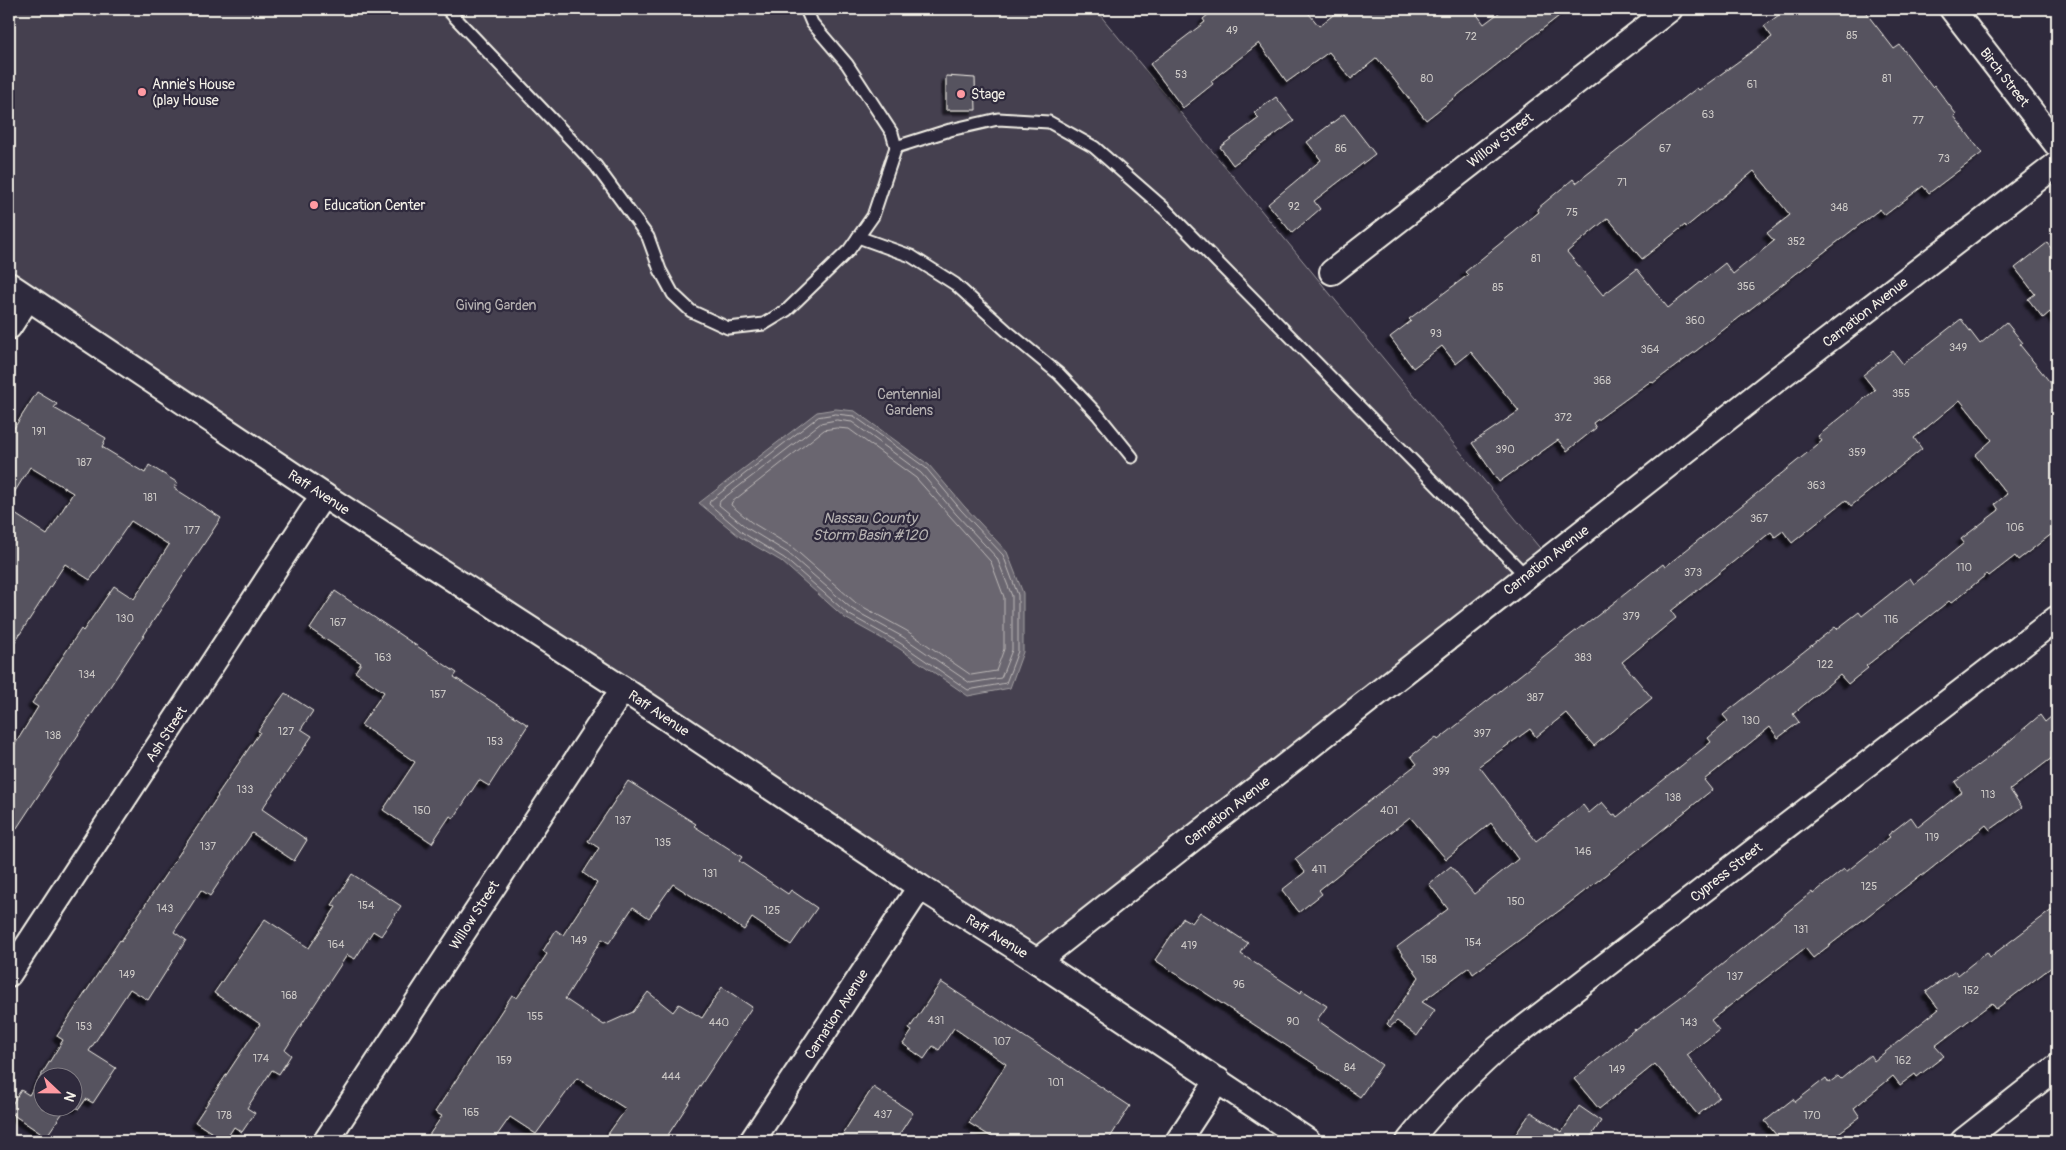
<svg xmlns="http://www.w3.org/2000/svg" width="2066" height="1150" font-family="Pangolin,sans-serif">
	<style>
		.green { fill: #454050; stroke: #9c989c }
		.water { fill: #6a6670; stroke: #a19ea0 }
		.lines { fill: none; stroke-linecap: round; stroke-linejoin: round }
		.shore { stroke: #bdb9b8; stroke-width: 1 }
		.building { fill: #56525f; stroke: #f4f1e8; fill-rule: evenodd; filter: url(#shadow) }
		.service-casing { stroke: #f4f1e8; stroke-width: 15 }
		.minor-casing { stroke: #f4f1e8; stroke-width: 28 }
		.service { stroke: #2f2a3d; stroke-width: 11 }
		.minor { stroke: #2f2a3d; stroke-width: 24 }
		.poi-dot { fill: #ff9aa2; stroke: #2f2a3d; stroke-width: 2 }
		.labels { text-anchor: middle; stroke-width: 4.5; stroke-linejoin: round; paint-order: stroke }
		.number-label { font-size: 11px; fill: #ccc9c6 }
		.street-label { font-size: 14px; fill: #f4f1e8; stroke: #2f2a3d }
		.poi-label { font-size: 14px; fill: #f4f1e8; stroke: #2f2a3d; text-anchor: start }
		.park-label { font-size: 14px; fill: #b7b3b3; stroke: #2f2a3d }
		.water-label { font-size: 15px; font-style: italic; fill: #b6b2b2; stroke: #2f2a3d }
	</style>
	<defs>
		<filter id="shadow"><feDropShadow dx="-4.5" dy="4.5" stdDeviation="1" flood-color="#0009"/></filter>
	</defs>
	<rect width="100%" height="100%" fill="#2f2a3d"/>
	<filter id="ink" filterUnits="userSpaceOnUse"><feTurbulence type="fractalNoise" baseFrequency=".02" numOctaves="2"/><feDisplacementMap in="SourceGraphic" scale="10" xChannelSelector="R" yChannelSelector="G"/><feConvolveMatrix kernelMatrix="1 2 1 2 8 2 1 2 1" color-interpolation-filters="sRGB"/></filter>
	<g filter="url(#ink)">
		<polygon class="green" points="9,9 1095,9 1548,558 1037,961 9,274"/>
		<polygon class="water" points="836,409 855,411 929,465 964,506 1007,552 1023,593 1023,652 1010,688 968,696 897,647 845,618 781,561 740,537 699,503 817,412"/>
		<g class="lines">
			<g class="shore">
				<polygon points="836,414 854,416 926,468 961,510 1003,555 1018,595 1018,651 1006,683 968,690 900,643 848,614 784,558 743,533 709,504 710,501 818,417"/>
				<polygon points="837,420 852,422 921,473 956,514 997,558 1012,596 1012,650 1001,678 970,683 903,637 852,609 788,553 747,528 719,505 720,501 821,423"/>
				<polygon points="837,428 849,429 916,478 991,562 1004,597 1004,649 996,671 971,675 907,631 856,603 792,547 751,522 731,505 732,502 824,430"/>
			</g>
		</g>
		<g class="building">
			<polygon points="1215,9 1305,9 1319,26 1341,9 1473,9 1484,24 1504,9 1568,9 1426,120 1377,58 1351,79 1329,52 1287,82 1259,43 1211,81 1213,84 1183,108 1150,64 1205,22 1203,19"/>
			<path d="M 1787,9 L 1863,9 L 1894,49 L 1900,45 L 1932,87 L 1934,85 L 1956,114 L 1954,116 L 1982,153 L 1929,193 L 1923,186 L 1885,215 L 1880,209 L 1696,351 L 1653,383 L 1651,381 L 1593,423 L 1596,428 L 1567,451 L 1558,440 L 1499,482 L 1472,443 L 1519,411 L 1471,352 L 1456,364 L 1442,346 L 1413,368 L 1390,337 L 1411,321 L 1409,319 L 1468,275 L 1465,272 L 1539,212 L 1537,209 L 1573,179 L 1576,183 L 1697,88 L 1699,90 L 1772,37 L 1764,26 ZM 1754,171 L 1790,215 L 1767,233 L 1774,241 L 1733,274 L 1725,263 L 1668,308 L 1637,269 L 1603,295 L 1567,252 L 1608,218 L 1642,259 L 1685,225 L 1686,227 Z"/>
			<polygon points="946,76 975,78 976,110 946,110"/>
			<polygon points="1276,97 1294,121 1233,165 1220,147 1259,118 1254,113"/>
			<polygon points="1344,114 1375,154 1314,201 1320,209 1292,233 1268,204 1321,160 1307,142"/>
			<polygon points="2047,243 2057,256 2057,322 2050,312 2043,318 2028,299 2035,294 2015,268"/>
			<path d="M 1961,319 L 1980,344 L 2006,322 L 2023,343 L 2020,345 L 2057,391 L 2057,530 L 2018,560 L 2015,556 L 1989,576 L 1987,574 L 1951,603 L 1949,601 L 1866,666 L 1868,668 L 1848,684 L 1840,675 L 1793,714 L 1799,722 L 1778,738 L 1770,727 L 1704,780 L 1712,790 L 1641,847 L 1563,908 L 1473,974 L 1469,967 L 1422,1002 L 1435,1010 L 1417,1036 L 1397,1021 L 1390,1027 L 1387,1024 L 1419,977 L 1397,947 L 1448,909 L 1429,884 L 1451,866 L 1474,894 L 1518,859 L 1491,823 L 1446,859 L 1410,817 L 1319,890 L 1322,894 L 1299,912 L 1282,890 L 1305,872 L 1295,859 L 1417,764 L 1411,756 L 1436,737 L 1438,740 L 1582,626 L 1583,627 L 1663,564 L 1665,567 L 1822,441 L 1818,436 L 1875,390 L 1863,375 L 1893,351 L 1903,364 ZM 1960,400 L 1992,440 L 1975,455 L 2007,494 L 1995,504 L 1999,510 L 1961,539 L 1964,543 L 1914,584 L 1910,578 L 1862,616 L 1859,612 L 1837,629 L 1835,627 L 1723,715 L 1728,721 L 1708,738 L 1711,742 L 1617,817 L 1615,814 L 1613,815 L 1602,802 L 1589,813 L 1583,805 L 1536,841 L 1479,766 L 1530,729 L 1536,737 L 1566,713 L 1594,746 L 1652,698 L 1622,662 L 1676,618 L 1671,611 L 1771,532 L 1775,537 L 1783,531 L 1792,543 L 1846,500 L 1851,506 L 1922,449 L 1914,438 Z"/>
			<polygon points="37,392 57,404 54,408 106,438 102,447 145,473 149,465 178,483 174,488 221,518 9,840 9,754 38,707 32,703 81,629 83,631 114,586 134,599 169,545 131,521 90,580 65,564 9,651 9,510 47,535 73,493 30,467 9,501 9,436"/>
			<polygon points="335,591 457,673 454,677 528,725 489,786 479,780 454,818 450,816 432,843 383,810 415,762 361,725 384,692 355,672 361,663 310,629"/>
			<polygon points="285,693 313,711 301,729 312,736 262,809 307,840 294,861 252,833 210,896 201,890 174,932 186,940 148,1000 130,989 89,1051 116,1068 93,1103 86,1099 79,1109 72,1105 72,1078 42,1078 42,1108 66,1108 46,1137 9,1112 9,1109 21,1090 29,1095 63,1040 57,1036 120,940 121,941 218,796 217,795 260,732 258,731"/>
			<polygon points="2057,712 2057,754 2010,790 2022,807 1990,830 1986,825 1922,876 1921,875 1813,958 1805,948 1711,1020 1719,1030 1687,1055 1719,1097 1698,1115 1655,1064 1599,1109 1574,1079 1635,1029 1636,1030 1689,991 1812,892 1813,894 1844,869 1846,872 1890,837 1888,835 1911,817 1918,827 1962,792 1955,782 2000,749 2040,715 2045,722"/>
			<polygon points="628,781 696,824 694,826 742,857 739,861 788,894 791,890 817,908 791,945 752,918 744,930 673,884 649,918 633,907 609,943 602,939 565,999 604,1025 633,1012 648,992 673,1012 679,1004 702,1018 722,987 752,1007 664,1141 603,1141 626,1109 577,1078 536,1134 510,1117 493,1141 425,1141 442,1116 435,1112 512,995 517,998 547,954 543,951 556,930 563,935 597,883 583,873 599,848 588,841"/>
			<polygon points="352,874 401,906 381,936 373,931 355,959 347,955 285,1050 291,1055 279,1074 272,1070 247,1108 255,1113 242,1132 234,1127 225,1141 195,1122 260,1024 214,993 265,919 309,948 336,907 332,905"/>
			<polygon points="2057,906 2057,963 1996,1009 1992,1003 1935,1046 1944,1056 1917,1077 1915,1074 1900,1085 1893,1076 1854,1108 1860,1117 1828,1141 1781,1141 1765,1121 1793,1099 1795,1102 1826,1078 1829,1083 1838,1076 1841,1079 1870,1055 1874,1061 1939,1009 1926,992 1955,971 1958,975 1987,952 1990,957"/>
			<polygon points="1200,912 1248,943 1241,954 1301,993 1302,990 1327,1006 1317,1020 1382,1065 1360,1097 1318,1068 1319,1067 1155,960 1183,918 1192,923"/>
			<polygon points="941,982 1130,1106 1108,1141 998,1141 969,1123 1006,1064 954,1028 939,1050 933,1046 924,1059 903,1044 912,1031 909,1029"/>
			<polygon points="873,1087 913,1113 895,1141 838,1141"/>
			<polygon points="1579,1106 1601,1121 1588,1141 1511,1141 1531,1112 1562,1132"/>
		</g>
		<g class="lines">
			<g class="service-casing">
				<g id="service">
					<polyline points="447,9 596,166 648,237 660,270 673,294 691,311 728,328 764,324 787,310 849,250 873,216 896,147 892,133 847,64 812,23 806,9"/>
					<polyline points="896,147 950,130 998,119 1049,122 1094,147 1165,209 1526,576"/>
					<polyline points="858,237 911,256 955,284 1008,332 1059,374 1098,415 1132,457"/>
				</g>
			</g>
			<g class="minor-casing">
				<g id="minor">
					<polyline points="1952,9 2057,145"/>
					<polyline points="1332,272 1670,9"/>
					<polyline points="9,285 323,495 623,689 920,887 1037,961 1308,1141"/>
					<polyline points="9,327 28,298"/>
					<polyline points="1037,961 1776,380 2057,164"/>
					<polyline points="9,974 323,495"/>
					<polyline points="326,1141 623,689"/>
					<polyline points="752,1141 920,887"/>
					<polyline points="1178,1141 1218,1080"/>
					<path d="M 1409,1141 C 1436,1107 1466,1077 1498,1048 L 2057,618"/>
					<polyline points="1963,1141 2057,1067"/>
				</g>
			</g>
			<use href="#service" class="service"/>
			<use href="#minor" class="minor"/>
		</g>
	</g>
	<g class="poi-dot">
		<circle cx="142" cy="92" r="5"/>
		<circle cx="961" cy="94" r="5"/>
		<circle cx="314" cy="205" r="5"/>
	</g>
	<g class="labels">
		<g class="number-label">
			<text x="1232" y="34">49</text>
			<text x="1852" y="39">85</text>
			<text x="1471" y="40">72</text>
			<text x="1181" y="78">53</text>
			<text x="1427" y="82">80</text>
			<text x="1887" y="82">81</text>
			<text x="1752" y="88">61</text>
			<text x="1708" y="118">63</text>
			<text x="1918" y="124">77</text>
			<text x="1341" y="152">86</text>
			<text x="1665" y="152">67</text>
			<text x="1944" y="162">73</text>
			<text x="1622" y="186">71</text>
			<text x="1294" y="210">92</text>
			<text x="1839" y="211">348</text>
			<text x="1572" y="216">75</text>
			<text x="1796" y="245">352</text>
			<text x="1536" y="262">81</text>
			<text x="1746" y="290">356</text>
			<text x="1498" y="291">85</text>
			<text x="1695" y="324">360</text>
			<text x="1436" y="337">93</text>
			<text x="1958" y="351">349</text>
			<text x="1650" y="353">364</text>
			<text x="1602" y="384">368</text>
			<text x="1901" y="397">355</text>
			<text x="1563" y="421">372</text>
			<text x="39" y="435">191</text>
			<text x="1505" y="453">390</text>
			<text x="1857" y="456">359</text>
			<text x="84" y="466">187</text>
			<text x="1816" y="489">363</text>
			<text x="150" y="501">181</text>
			<text x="1759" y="522">367</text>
			<text x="2015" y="531">106</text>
			<text x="192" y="534">177</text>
			<text x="1964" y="571">110</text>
			<text x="1693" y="576">373</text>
			<text x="1631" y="620">379</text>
			<text x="125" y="622">130</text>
			<text x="1891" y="623">116</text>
			<text x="338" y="626">167</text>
			<text x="383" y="661">163</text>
			<text x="1583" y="661">383</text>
			<text x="1825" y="668">122</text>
			<text x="87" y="678">134</text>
			<text x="438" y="698">157</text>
			<text x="1535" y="701">387</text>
			<text x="1751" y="724">130</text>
			<text x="286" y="735">127</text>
			<text x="1482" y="737">397</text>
			<text x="53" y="739">138</text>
			<text x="495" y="745">153</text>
			<text x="1441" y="775">399</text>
			<text x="245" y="793">133</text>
			<text x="1988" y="798">113</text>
			<text x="1673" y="801">138</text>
			<text x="422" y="814">150</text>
			<text x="1389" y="814">401</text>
			<text x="623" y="824">137</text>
			<text x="1932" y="841">119</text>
			<text x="663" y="846">135</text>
			<text x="208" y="850">137</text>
			<text x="1583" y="855">146</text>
			<text x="1319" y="873">411</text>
			<text x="710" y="877">131</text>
			<text x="1869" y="890">125</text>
			<text x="1516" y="905">150</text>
			<text x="366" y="909">154</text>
			<text x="165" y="912">143</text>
			<text x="772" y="914">125</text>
			<text x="1801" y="933">131</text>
			<text x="579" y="944">149</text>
			<text x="1473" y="946">154</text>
			<text x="336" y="948">164</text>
			<text x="1189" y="949">419</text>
			<text x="1429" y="963">158</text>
			<text x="127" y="978">149</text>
			<text x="1735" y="980">137</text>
			<text x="1239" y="988">96</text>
			<text x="1971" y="994">152</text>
			<text x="289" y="999">168</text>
			<text x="535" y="1020">155</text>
			<text x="936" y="1024">431</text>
			<text x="1293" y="1025">90</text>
			<text x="719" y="1026">440</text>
			<text x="1689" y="1026">143</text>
			<text x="84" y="1030">153</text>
			<text x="1002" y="1045">107</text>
			<text x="261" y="1062">174</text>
			<text x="504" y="1064">159</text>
			<text x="1903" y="1064">162</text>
			<text x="1350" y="1071">84</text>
			<text x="1617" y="1073">149</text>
			<text x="671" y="1080">444</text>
			<text x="1056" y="1086">101</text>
			<text x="471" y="1116">165</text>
			<text x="883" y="1118">437</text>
			<text x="224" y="1119">178</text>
			<text x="1812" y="1119">170</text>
		</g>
		<g class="street-label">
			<text transform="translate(2005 77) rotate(52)" y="5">Birch Street</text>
			<text transform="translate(1500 140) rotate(-38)" y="5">Willow Street</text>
			<text transform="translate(1865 312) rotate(-38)" y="5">Carnation Avenue</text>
			<text transform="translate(319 492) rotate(33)" y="5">Raff Avenue</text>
			<text transform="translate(1546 560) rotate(-38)" y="5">Carnation Avenue</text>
			<text transform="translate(659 713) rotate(34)" y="5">Raff Avenue</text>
			<text transform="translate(166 734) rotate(-57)" y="5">Ash Street</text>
			<text transform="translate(1227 811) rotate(-38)" y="5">Carnation Avenue</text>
			<text transform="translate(1726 872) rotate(-38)" y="5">Cypress Street</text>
			<text transform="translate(474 915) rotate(-57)" y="5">Willow Street</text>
			<text transform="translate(997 936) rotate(32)" y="5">Raff Avenue</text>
			<text transform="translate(836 1014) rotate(-57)" y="5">Carnation Avenue</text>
		</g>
		<g class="poi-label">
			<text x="152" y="89">Annie's House<tspan x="152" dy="16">(play House</tspan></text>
			<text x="971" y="99">Stage</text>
			<text x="324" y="210">Education Center</text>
		</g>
		<g class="park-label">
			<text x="496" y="310">Giving Garden</text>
			<text x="909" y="399">Centennial<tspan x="909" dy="16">Gardens</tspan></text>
		</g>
		<g class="water-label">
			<text x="870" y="523">Nassau County<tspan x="870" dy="17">Storm Basin #120</tspan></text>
		</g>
	</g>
	<rect width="2066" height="1150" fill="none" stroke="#2f2a3d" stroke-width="30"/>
	<rect x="15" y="15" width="2036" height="1120" fill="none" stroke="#f4f1e8" stroke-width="2" filter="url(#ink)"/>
	<g transform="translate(58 1092) rotate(112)"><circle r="24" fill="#2f2a3d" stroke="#7e7a81"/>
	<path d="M0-4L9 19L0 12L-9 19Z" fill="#ff9aa2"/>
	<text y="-8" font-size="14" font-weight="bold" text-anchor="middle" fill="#f4f1e8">N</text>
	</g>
</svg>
